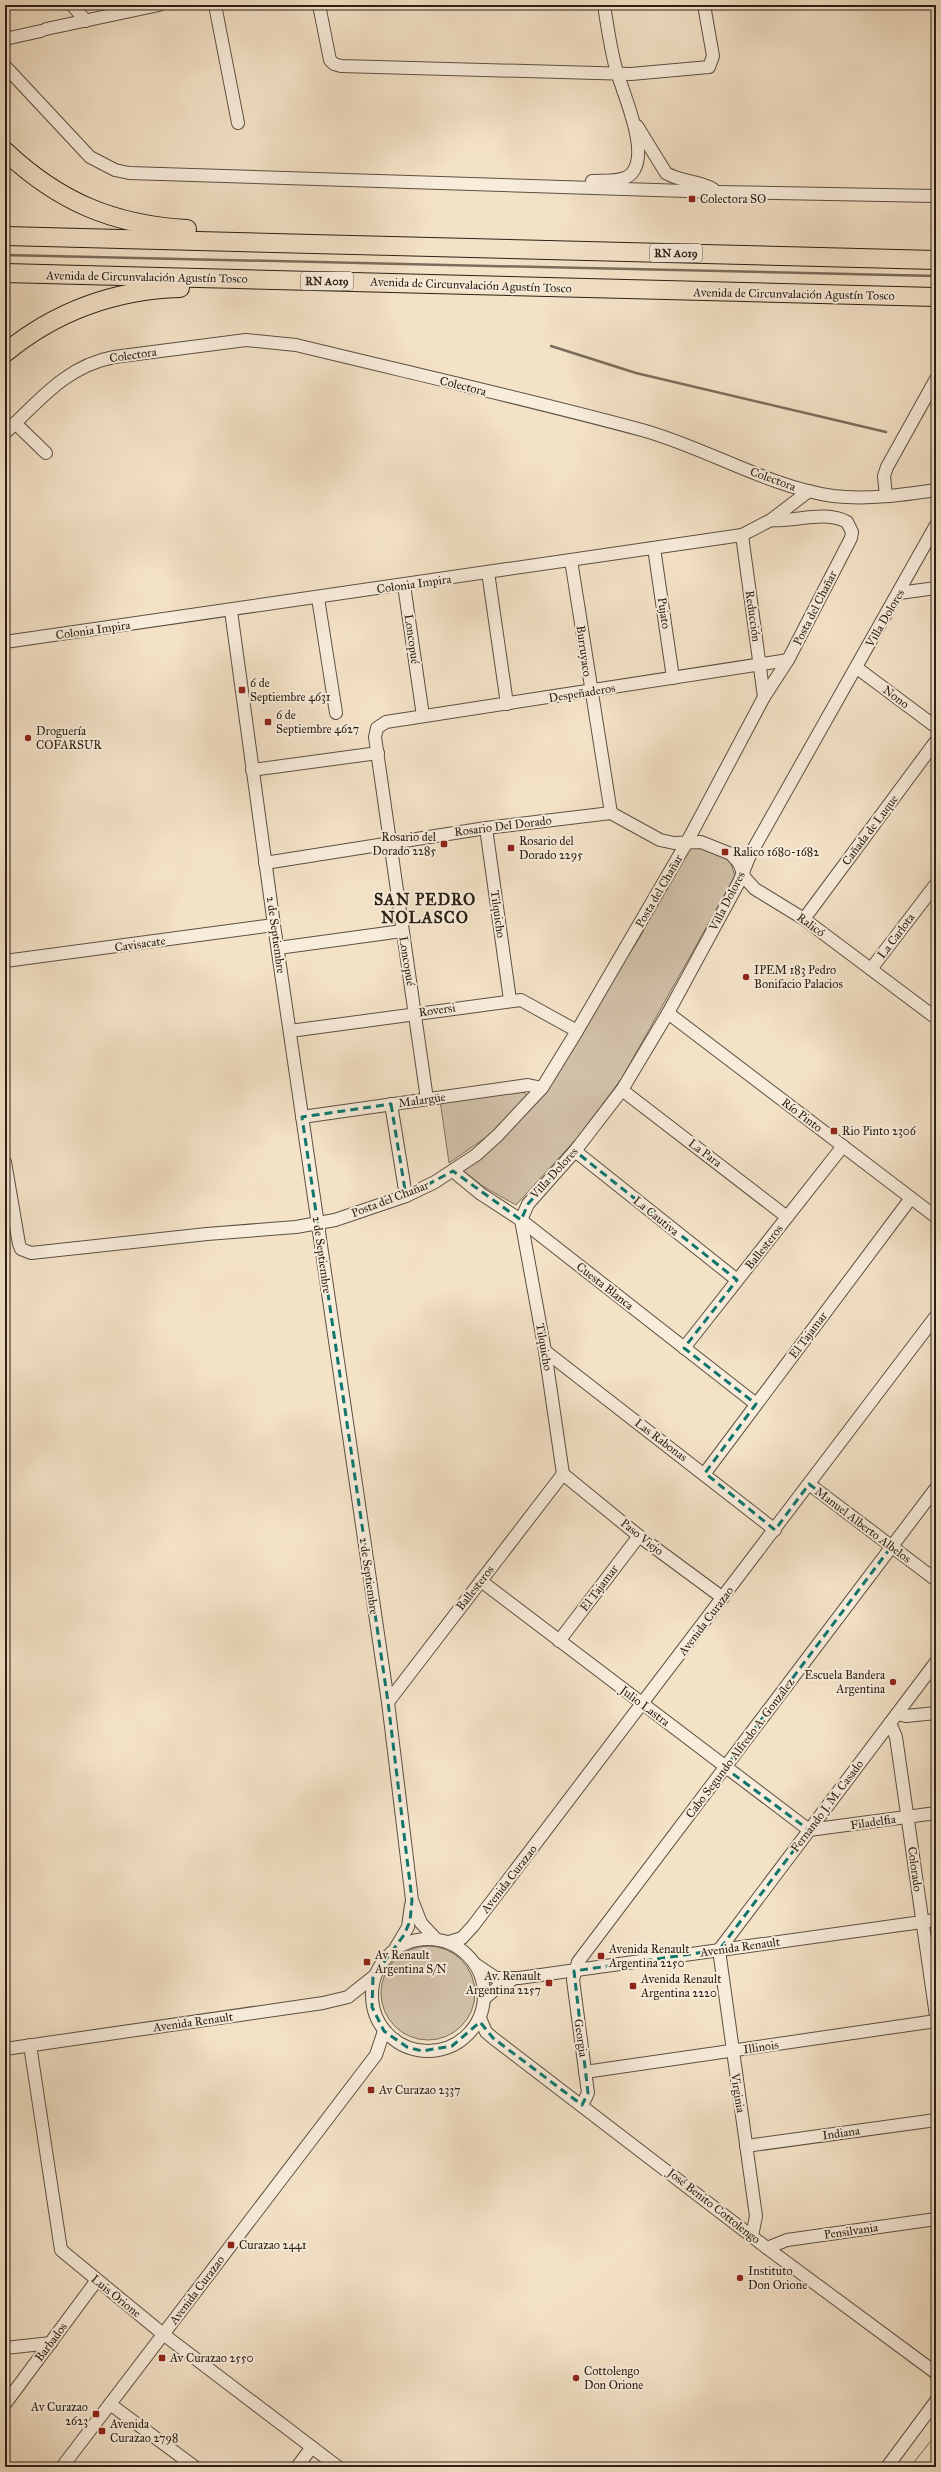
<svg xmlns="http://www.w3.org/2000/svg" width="941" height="2472" font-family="'IM FELL Great Primer',serif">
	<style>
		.green { fill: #d2c1a9; stroke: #7e705e }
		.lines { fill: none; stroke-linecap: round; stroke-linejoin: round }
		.stream { stroke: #7a6d5b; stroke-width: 2.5 }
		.minor-casing { stroke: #5c5041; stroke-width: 14 }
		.major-casing { stroke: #2a2014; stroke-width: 16 }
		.highway-casing { stroke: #2a2014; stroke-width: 20 }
		.minor { stroke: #f8ecdb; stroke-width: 12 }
		.major { stroke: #f4e2c7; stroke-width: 15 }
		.highway { stroke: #f4e2c7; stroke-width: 18 }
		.marked { fill: none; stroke: #0f766e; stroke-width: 3; stroke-dasharray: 8 5; stroke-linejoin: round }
		.poi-dot { fill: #8f2418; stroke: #f8ecdb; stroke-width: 1.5 }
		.labels { text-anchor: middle; stroke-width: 4; stroke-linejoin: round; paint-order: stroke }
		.shield { fill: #f8ecdb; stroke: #685d50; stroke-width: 1 }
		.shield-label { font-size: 11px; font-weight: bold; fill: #2a2014 }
		.poi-label { font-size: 12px; fill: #2a2014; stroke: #f8ecdb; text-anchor: start }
		.street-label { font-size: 12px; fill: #2a2014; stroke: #f8ecdb }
		.district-label { font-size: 16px; font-weight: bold; letter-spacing: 1px; fill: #2a2014; stroke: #f8ecdb }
	</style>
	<rect width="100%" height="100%" fill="#f4e2c7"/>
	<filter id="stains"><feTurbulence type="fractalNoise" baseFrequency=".005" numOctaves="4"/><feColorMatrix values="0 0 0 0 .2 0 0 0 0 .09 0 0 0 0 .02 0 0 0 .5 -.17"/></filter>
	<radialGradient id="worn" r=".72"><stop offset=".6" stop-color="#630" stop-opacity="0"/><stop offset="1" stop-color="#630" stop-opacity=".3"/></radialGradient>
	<g class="green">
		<polygon points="690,843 712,851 730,861 735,876 622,1078 577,1138 516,1205 484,1187 462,1170 502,1138 612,981 640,937"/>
		<polygon points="524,1091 527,1097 495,1131 449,1163 440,1100"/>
		<circle cx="428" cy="1993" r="47"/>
	</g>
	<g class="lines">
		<g class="stream">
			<polyline points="5,255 936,276"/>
			<polyline points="551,346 636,373 886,432"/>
		</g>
		<g class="minor-casing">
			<g id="minor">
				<polyline points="72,5 86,21"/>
				<polyline points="215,5 238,123"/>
				<polyline points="319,5 330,60 334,64 341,66 631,74 709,67 713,56 704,5"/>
				<polyline points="46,29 159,5"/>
				<polyline points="5,39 41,31"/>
				<polyline points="5,66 90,157 115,170 129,173 717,192 936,196"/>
				<path d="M 637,126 L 666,173 C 680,182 699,180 713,189"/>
				<path d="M 592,181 C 603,180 624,183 632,173 C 651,151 621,90 615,65 C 610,45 607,25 604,5"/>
				<polyline points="15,423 46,453"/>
				<path d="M 5,433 C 39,401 66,366 114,357 L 246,340 L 296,345 C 411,373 527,399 642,430 C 707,448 766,486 833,496 C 868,500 902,495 936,490"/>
				<polyline points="886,496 884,476 887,467 936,379"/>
				<polyline points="742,535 764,697"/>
				<polyline points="654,548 673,678"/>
				<polyline points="571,560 611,813"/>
				<polyline points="488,572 507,704"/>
				<polyline points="404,585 423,716"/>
				<polyline points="899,593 936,588"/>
				<polyline points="318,598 336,713"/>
				<polyline points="231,611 274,925 388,1702 412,1900 421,1923 435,1938"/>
				<polyline points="5,642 742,535 771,520 809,491"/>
				<polyline points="857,668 936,727"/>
				<polyline points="252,770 378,753"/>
				<polyline points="486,828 510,1000"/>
				<polyline points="265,863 486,828 611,813 660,840 674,843 701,842 731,854 739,863 745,878 755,889 804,919 936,1018"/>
				<polyline points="804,919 936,741"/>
				<polyline points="278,948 402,931"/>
				<polyline points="5,961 274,925"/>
				<polyline points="871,969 936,884"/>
				<polyline points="668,1013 936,1217"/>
				<polyline points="290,1031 521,1000 577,1031"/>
				<polyline points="622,1090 787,1217"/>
				<polyline points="427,1099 375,737 377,728 386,722 788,660"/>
				<polyline points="391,1104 406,1196"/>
				<polyline points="302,1117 528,1085 542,1088"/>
				<polyline points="575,1151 737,1280"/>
				<path d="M 5,1162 L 19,1244 L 21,1249 L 31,1253 L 207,1234 L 296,1227 L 335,1220 L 406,1196 L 435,1182 L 476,1155 L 498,1135 L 542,1088 L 577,1031 L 687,842 L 764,697 L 788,660 L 851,538 L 852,532 L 847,522 C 825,510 795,522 771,520"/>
				<polyline points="453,1171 481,1194 521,1220 756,1404"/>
				<polyline points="521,1220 528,1204 575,1151 622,1090 668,1013 739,882 750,855 936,525"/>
				<polyline points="521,1220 545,1351 563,1474"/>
				<polyline points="684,1348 843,1146"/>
				<polyline points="545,1351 775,1530"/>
				<polyline points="705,1473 911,1198"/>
				<polyline points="563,1474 639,1536 723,1598"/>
				<polyline points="809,1484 936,1580"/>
				<polyline points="481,1581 809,1830 936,1813"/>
				<polyline points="559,1641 639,1536"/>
				<polyline points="388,1702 563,1474"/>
				<polyline points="897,1714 906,1716 936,1713"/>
				<polyline points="890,1723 896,1737 936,2016"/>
				<circle cx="428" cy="1995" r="56"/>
				<polyline points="449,1942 462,1938 473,1926 936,1316"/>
				<polyline points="396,1947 408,1927 411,1905"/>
				<polyline points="475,1964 496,1978 519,1978 936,1920"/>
				<polyline points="485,1998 498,1987 512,1980"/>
				<polyline points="480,2018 486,2032 493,2038 767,2248 936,2373"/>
				<polyline points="30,2045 61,2250 163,2334 338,2467"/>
				<polyline points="5,2049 323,2003 348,1997 373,1977"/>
				<polyline points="585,2072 936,2021"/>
				<polyline points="582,2105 588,2093 573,1980 578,1962 936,1488"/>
				<polyline points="746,2146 936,2120"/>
				<polyline points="752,2236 756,2216 719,1950 936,1662"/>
				<polyline points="767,2248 787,2240 936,2219"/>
				<polyline points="5,2348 51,2343"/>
				<polyline points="5,2404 97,2280"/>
				<polyline points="110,2404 195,2467"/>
				<polyline points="62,2467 376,2055 384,2031"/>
				<polyline points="297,2467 312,2447"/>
				<polyline points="887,2467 936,2401"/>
			</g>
		</g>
		<g class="major-casing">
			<polyline id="major" points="920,2467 936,2447"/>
		</g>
		<g class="highway-casing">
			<g id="highway">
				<path d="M 5,151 C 59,202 114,225 187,229"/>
				<polyline points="5,236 936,260"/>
				<polyline points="5,273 936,297"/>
				<path d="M 5,353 C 56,311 114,290 180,288"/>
			</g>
		</g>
		<use href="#minor" class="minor"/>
		<use href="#major" class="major"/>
		<use href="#highway" class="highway"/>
	</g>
	<path class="marked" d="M 391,1104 L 406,1196 L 453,1171 L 521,1220 L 528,1204 L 575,1151 L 737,1280 L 684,1348 L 756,1404 L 705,1473 L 775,1530 L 809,1484 L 891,1547 L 725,1768 L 809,1830 L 719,1950 L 574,1971 L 588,2093 L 582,2105 L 493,2038 L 480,2022 L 452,2046 L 422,2051 L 407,2047 L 384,2031 L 372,2007 L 373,1977 L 404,1935 L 410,1921 L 412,1900 L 388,1702 L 302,1117 Z"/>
	<g class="poi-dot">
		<rect x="688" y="195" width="8" height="8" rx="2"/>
		<rect x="238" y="686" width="8" height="8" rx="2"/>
		<rect x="264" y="718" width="8" height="8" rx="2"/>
		<circle cx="28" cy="738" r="4"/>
		<rect x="440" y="840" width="8" height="8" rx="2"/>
		<rect x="507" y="844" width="8" height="8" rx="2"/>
		<rect x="721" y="848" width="8" height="8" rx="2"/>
		<circle cx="746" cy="977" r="4"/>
		<rect x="830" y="1127" width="8" height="8" rx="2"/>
		<circle cx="893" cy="1682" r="4"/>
		<rect x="597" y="1952" width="8" height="8" rx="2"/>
		<rect x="363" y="1958" width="8" height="8" rx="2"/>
		<rect x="545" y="1979" width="8" height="8" rx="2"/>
		<rect x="629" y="1982" width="8" height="8" rx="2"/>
		<rect x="367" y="2086" width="8" height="8" rx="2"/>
		<rect x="227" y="2241" width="8" height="8" rx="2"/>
		<circle cx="740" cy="2278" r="4"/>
		<rect x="158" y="2354" width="8" height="8" rx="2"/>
		<circle cx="576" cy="2378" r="4"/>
		<rect x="92" y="2410" width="8" height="8" rx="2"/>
		<rect x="98" y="2427" width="8" height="8" rx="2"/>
	</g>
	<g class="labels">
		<g class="shield">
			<rect x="650" y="244" width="52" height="18" rx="3"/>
			<rect x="301" y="272" width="52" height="18" rx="3"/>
		</g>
		<g class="shield-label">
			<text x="676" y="257">RN A019</text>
			<text x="327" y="285">RN A019</text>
		</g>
		<g class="poi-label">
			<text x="700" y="203">Colectora SO</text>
			<text x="250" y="687">6 de<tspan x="250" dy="14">Septiembre 4631</tspan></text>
			<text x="276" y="719">6 de<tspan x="276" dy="14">Septiembre 4627</tspan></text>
			<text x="36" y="735">Droguería<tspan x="36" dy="14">COFARSUR</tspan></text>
			<text x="436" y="841" text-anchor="end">Rosario del<tspan x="436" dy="14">Dorado 2285</tspan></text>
			<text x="519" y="845">Rosario del<tspan x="519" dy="14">Dorado 2295</tspan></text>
			<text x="733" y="856">Ralico 1680-1682</text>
			<text x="754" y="974">IPEM 183 Pedro<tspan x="754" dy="14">Bonifacio Palacios</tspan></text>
			<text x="842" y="1135">Rio Pinto 2306</text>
			<text x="885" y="1679" text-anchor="end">Escuela Bandera<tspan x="885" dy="14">Argentina</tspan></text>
			<text x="609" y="1953">Avenida Renault<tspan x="609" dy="14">Argentina 2250</tspan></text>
			<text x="375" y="1959">Av Renault<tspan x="375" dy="14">Argentina S/N</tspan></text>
			<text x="541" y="1980" text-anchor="end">Av. Renault<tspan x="541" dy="14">Argentina 2257</tspan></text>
			<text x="641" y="1983">Avenida Renault<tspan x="641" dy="14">Argentina 2220</tspan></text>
			<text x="379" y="2094">Av Curazao 2337</text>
			<text x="239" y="2249">Curazao 2441</text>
			<text x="748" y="2275">Instituto<tspan x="748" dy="14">Don Orione</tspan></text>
			<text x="170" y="2362">Av Curazao 2550</text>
			<text x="584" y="2375">Cottolengo<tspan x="584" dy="14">Don Orione</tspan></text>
			<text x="88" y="2411" text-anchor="end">Av Curazao<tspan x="88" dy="14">2623</tspan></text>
			<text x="110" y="2428">Avenida<tspan x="110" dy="14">Curazao 2798</tspan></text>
		</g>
		<g class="street-label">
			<text transform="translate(147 277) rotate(1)" y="4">Avenida de Circunvalación Agustín Tosco</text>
			<text transform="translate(471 285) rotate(2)" y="4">Avenida de Circunvalación Agustín Tosco</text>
			<text transform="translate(794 294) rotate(1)" y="4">Avenida de Circunvalación Agustín Tosco</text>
			<text transform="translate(133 355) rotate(-8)" y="4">Colectora</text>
			<text transform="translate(463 386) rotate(14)" y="4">Colectora</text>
			<text transform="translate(773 479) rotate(20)" y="4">Colectora</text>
			<text transform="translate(414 584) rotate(-8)" y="4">Colonia Impira</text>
			<text transform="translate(815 608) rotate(-63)" y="4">Posta del Chañar</text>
			<text transform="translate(664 613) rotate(82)" y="4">Pujato</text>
			<text transform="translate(753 616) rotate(82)" y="4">Reducción</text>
			<text transform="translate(885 618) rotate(-60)" y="4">Villa Dolores</text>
			<text transform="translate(93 630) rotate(-8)" y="4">Colonia Impira</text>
			<text transform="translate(412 639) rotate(82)" y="4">Loncopué</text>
			<text transform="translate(584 651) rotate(82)" y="4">Burruyaco</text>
			<text transform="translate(582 693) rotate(-9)" y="4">Despeñaderos</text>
			<text transform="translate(896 697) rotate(37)" y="4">Nono</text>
			<text transform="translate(503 826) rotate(-7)" y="4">Rosario Del Dorado</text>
			<text transform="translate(870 830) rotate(-53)" y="4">Cañada de Luque</text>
			<text transform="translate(659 891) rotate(-60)" y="4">Posta del Chañar</text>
			<text transform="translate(727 901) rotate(-63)" y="4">Villa Dolores</text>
			<text transform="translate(498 914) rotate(82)" y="4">Tilquicho</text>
			<text transform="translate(811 925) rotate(36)" y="4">Ralicó</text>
			<text transform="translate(276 935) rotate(82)" y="4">2 de Septiembre</text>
			<text transform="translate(896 936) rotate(-53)" y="4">La Carlota</text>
			<text transform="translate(140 944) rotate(-8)" y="4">Cavisacate</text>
			<text transform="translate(407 961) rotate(81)" y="4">Loncopué</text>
			<text transform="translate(437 1010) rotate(-8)" y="4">Roversi</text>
			<text transform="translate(422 1100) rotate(-8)" y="4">Malargüe</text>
			<text transform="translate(802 1115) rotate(37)" y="4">Río Pinto</text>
			<text transform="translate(705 1153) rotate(37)" y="4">La Para</text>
			<text transform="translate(554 1173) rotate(-48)" y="4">Villa Dolores</text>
			<text transform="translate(390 1199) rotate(-21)" y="4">Posta del Chañar</text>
			<text transform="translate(656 1216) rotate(39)" y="4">La Cautiva</text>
			<text transform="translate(764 1247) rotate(-52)" y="4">Ballesteros</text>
			<text transform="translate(322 1255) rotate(82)" y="4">2 de Septiembre</text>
			<text transform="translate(605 1286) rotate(38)" y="4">Cuesta Blanca</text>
			<text transform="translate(808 1335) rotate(-53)" y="4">El Tajamar</text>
			<text transform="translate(544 1347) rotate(80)" y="4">Tilquicho</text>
			<text transform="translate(661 1440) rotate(37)" y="4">Las Rabonas</text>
			<text transform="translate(863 1525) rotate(37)" y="4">Manuel Alberto Albelos</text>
			<text transform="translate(642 1537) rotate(38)" y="4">Paso Viejo</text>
			<text transform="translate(369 1576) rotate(82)" y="4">2 de Septiembre</text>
			<text transform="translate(475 1588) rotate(-52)" y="4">Ballesteros</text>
			<text transform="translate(599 1588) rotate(-53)" y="4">El Tajamar</text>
			<text transform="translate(706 1621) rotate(-53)" y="4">Avenida Curazao</text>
			<text transform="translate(645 1706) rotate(37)" y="4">Julio Lastra</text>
			<text transform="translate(740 1748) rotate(-53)" y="4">Cabo Segundo Alfredo A. González</text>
			<text transform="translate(827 1806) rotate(-53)" y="4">Fernando J. M. Casado</text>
			<text transform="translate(873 1822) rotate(-8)" y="4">Filadelfia</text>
			<text transform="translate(915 1869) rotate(82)" y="4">Colorado</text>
			<text transform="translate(509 1879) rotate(-52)" y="4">Avenida Curazao</text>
			<text transform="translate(740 1947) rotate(-8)" y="4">Avenida Renault</text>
			<text transform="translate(193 2022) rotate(-8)" y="4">Avenida Renault</text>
			<text transform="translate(581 2038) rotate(82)" y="4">Georgia</text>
			<text transform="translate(761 2047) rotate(-8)" y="4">Illinois</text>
			<text transform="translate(738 2093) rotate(81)" y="4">Virginia</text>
			<text transform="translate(841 2133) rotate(-8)" y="4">Indiana</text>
			<text transform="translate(714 2206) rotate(38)" y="4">José Benito Cottolengo</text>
			<text transform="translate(851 2231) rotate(-8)" y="4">Pensilvania</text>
			<text transform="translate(197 2290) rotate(-53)" y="4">Avenida Curazao</text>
			<text transform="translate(116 2296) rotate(39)" y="4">Luis Orione</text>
			<text transform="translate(51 2342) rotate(-53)" y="4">Barbados</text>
		</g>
		<g class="district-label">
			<text x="425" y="905">SAN PEDRO<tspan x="425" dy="18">NOLASCO</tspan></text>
		</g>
	</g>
	<rect width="941" height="2472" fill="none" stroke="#f4e2c7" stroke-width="20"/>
	<rect x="6" y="6" width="929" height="2460" fill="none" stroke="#2a2014" stroke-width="2"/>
	<rect x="10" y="10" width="921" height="2452" fill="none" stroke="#2a2014"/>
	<rect width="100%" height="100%" filter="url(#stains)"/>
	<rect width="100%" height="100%" fill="url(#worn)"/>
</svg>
